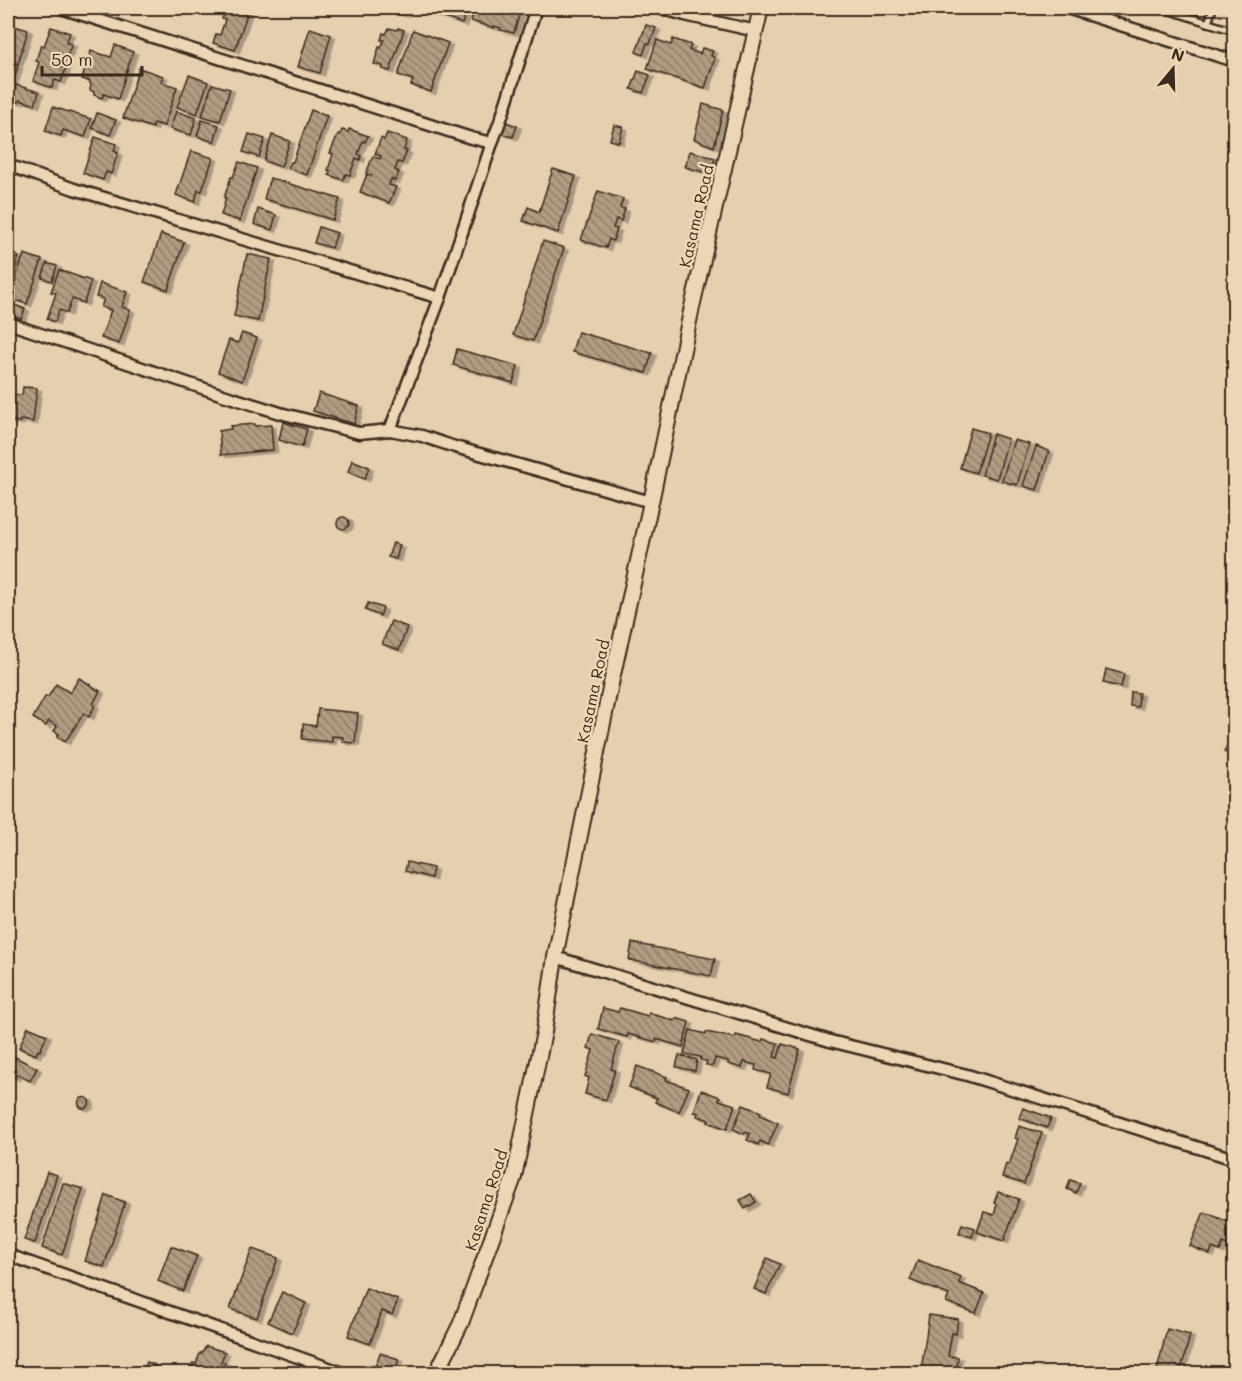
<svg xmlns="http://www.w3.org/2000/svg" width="1242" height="1381" font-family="Mali,sans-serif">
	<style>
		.building { fill: url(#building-back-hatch); stroke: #3b2a1e; stroke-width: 1.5; filter: url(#shadow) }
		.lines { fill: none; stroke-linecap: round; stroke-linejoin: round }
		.service-casing { stroke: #3b2a1e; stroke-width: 10 }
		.minor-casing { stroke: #3b2a1e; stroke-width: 15 }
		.tertiary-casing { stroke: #3b2a1e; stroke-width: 18 }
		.service { stroke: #edd6b5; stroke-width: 5 }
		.minor { stroke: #edd6b5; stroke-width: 10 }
		.tertiary { stroke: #edd6b5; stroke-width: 14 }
		.labels { text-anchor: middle; stroke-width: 5; stroke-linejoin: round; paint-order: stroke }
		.street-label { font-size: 16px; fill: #3b2a1e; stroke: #edd6b5 }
	</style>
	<defs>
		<pattern id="building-back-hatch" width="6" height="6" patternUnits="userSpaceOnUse" patternTransform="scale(1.5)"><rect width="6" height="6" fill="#b19c82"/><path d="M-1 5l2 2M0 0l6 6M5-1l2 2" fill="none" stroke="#917f6a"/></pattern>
		<filter id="shadow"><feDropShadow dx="4.5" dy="2.5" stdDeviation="0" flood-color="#0004"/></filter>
	</defs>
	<rect width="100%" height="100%" fill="#e6cfaf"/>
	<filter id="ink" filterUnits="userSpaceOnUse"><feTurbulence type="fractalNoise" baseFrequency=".0167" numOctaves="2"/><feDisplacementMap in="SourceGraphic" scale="12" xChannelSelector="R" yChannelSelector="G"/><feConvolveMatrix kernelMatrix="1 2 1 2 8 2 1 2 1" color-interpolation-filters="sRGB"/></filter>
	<g filter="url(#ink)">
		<g class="building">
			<polygon points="231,8 249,8 235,50 213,43 216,34 220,35 225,20 222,19 225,11 229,13"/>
			<polygon points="391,8 413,8 411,12 405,10 404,15 390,10"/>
			<polygon points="432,8 461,8 467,10 462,24 430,13"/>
			<polygon points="475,8 521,8 514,33 500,30 501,28 494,26 494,28 471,21"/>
			<polygon points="8,24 28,30 18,64 8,61"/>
			<polygon points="646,25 656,28 650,44 647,43 643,55 636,52"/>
			<polygon points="51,27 70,33 66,43 72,44 67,56 63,55 59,66 66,68 61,82 55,80 52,88 33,81 39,62 36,61 41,45 44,46"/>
			<polygon points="310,28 331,35 320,73 298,67"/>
			<polygon points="389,28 397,30 398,28 404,30 390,71 382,69 383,66 374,64 379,47 381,48 384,40 381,40 383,33 386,34"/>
			<polygon points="413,30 448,43 431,92 411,85 413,80 398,75"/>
			<polygon points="673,39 691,45 689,50 700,54 702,48 713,51 711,56 715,58 705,88 647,69 657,40 671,45"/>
			<polygon points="115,45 133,52 118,99 104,94 102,98 94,95 94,92 90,90 91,85 89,81 82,79 91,51 111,57"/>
			<polygon points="8,64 18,66 13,83 8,82"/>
			<polygon points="139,68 163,76 161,82 177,87 164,126 154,123 153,128 123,118"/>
			<polygon points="638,71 650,75 643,93 631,89"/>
			<polygon points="189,75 208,82 197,114 177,107"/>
			<polygon points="212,84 230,89 220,121 202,116"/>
			<polygon points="16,85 39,92 35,105 20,100 19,102 12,100"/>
			<polygon points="703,104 723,110 714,147 694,139"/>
			<polygon points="53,107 91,119 85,137 63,130 61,136 45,131"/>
			<polygon points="311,110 327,116 307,175 288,168 291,162 293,162"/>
			<polygon points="176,111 196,118 191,135 170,129"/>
			<polygon points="97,113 116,120 110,135 92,128"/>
			<polygon points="202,120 219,125 214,142 197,136"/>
			<polygon points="506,122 517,126 513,137 502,134"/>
			<polygon points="614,125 623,127 619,142 610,140"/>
			<polygon points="349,129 368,136 365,142 363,141 358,154 361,156 360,160 356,158 350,175 346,174 343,180 329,175 330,171 328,170 333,154 330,153 338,134 340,135 342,130 348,132"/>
			<polygon points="387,133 407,140 404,150 407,151 402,163 398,162 395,170 399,172 395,181 391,179 389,185 396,187 389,203 360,192 367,174 372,176 366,174 373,156 380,159 381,156 375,154 381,138 384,140"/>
			<polygon points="249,134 265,139 259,157 243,152"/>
			<polygon points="272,135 290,141 281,167 264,161"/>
			<polygon points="95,137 116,144 114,151 118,153 111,174 106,172 103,180 83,173"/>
			<polygon points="191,151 213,158 202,191 198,190 195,202 176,195"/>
			<polygon points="690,151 715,158 711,174 685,167"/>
			<polygon points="239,162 257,168 240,221 221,215 226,198 224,198 231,177 233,177"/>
			<polygon points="553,169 576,176 558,233 523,221 528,207 539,212"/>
			<polygon points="270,178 340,199 333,220 264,199"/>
			<polygon points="598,191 623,199 620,208 625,209 621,221 616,219 613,228 617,229 613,241 609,239 606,248 581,240"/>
			<polygon points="258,209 276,215 272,230 254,224"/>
			<polygon points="319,227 337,233 332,248 314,243"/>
			<polygon points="161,234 184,242 168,290 144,282"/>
			<polygon points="543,241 564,248 533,341 513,335"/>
			<polygon points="8,253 19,257 14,272 8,270"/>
			<polygon points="24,254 42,260 27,304 9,298"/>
			<polygon points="247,254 271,259 258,321 234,316"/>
			<polygon points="47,263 57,266 52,281 42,278"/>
			<polygon points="59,270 91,281 84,303 72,299 67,313 59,310 55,322 47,319 56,293 51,292"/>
			<polygon points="100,283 127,292 122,307 130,310 119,344 101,338 111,310 101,307 104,299 96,297"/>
			<polygon points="12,304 25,309 21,319 9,315"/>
			<polygon points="578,332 652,353 646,373 572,352"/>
			<polygon points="242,333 257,338 242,381 218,372 229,340 238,343"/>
			<polygon points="457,349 518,366 513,383 453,365"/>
			<polygon points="23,387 37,388 33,422 20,420 20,422 8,421 8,404 9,404 10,394 22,395"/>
			<polygon points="319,393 359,406 354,424 313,411"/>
			<polygon points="283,422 307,429 302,447 279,440"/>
			<polygon points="255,424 255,426 271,425 273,450 221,455 219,431 231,429 230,426"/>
			<polygon points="971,428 988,433 976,473 960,468"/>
			<polygon points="993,434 1008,439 997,479 982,475"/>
			<polygon points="1014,440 1029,444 1017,485 1002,481"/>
			<polygon points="1036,446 1049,451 1037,490 1023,486"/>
			<polygon points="352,460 369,467 365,479 348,472"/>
			<circle cx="343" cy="523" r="6"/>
			<polygon points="393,543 400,545 396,559 388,557"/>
			<polygon points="368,603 383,608 380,616 365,610"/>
			<polygon points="391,621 407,627 399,650 382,644"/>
			<polygon points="1106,669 1124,674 1121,687 1103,683"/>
			<polygon points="79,678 100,691 93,704 95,705 89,717 84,713 65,742 57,737 59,734 54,731 57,726 49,721 46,726 33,718 45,697 48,697 56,684 70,693"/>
			<polygon points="1131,692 1139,693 1138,707 1130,706"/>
			<polygon points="318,709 358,713 355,743 342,742 343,737 332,736 332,742 302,739 303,724 316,726"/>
			<polygon points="1230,739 1234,741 1234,757 1224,752"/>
			<polygon points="407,862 433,868 431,878 405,871"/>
			<polygon points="632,943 715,959 711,976 629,960"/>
			<polygon points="603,1008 618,1012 620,1008 648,1016 649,1013 675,1021 676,1018 689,1022 683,1047 656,1039 656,1042 628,1034 627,1037 598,1029"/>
			<polygon points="28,1027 47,1035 40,1051 38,1050 36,1055 19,1048"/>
			<polygon points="690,1030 706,1034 706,1032 735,1038 736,1035 762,1042 763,1039 778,1043 774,1057 778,1058 782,1044 800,1049 788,1093 767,1087 771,1074 755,1070 756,1065 744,1062 742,1068 728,1064 728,1061 715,1058 713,1066 706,1065 707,1061 700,1060 701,1057 684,1054"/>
			<polygon points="592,1034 619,1042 611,1069 615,1070 606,1100 585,1094 589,1078 585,1076 593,1050 588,1048"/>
			<polygon points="11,1055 37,1068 30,1081 17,1074 15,1078 8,1074 8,1062"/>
			<polygon points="679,1055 697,1060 695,1071 676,1067"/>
			<polygon points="637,1066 667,1077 666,1080 689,1088 679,1112 655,1102 657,1098 629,1087"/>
			<polygon points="701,1090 720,1097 719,1100 735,1105 727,1129 708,1122 709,1120 697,1116 698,1113 694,1112"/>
			<circle cx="84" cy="1103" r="5.5"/>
			<polygon points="743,1105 761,1112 760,1115 778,1123 768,1145 760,1141 758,1145 747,1140 750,1134 745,1132 744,1134 733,1129"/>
			<polygon points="1023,1108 1051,1118 1047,1128 1019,1118"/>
			<polygon points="1019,1126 1042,1133 1024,1184 1002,1177 1006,1164 1009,1165 1018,1139 1015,1138"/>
			<polygon points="47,1172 57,1175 35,1243 24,1240"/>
			<polygon points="1070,1180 1080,1183 1076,1193 1067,1189"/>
			<polygon points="63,1183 83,1189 62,1255 42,1248"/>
			<polygon points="998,1192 1019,1199 1004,1241 977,1232 984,1212 994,1215 997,1204 994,1203"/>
			<polygon points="751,1194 756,1202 745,1209 740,1200"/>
			<polygon points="106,1195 125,1202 104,1267 85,1261"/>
			<polygon points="1204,1212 1231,1223 1228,1231 1234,1234 1230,1246 1223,1243 1220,1251 1212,1248 1210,1254 1190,1246"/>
			<polygon points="962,1224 975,1228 972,1237 959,1233"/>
			<polygon points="171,1246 197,1256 183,1291 158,1281"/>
			<polygon points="252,1249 278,1258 257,1318 230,1309"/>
			<polygon points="767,1258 780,1264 766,1294 754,1289"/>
			<polygon points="918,1260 961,1277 959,1283 984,1293 976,1313 946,1302 949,1295 910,1280"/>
			<polygon points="366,1288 398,1300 392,1315 382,1311 370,1344 348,1336"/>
			<polygon points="282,1292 306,1303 292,1333 268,1322"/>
			<polygon points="929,1315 958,1319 956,1334 952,1333 948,1356 958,1357 956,1374 936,1374 921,1371"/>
			<polygon points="1167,1329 1190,1335 1180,1374 1156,1374"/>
			<polygon points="206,1346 225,1352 221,1362 225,1363 221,1374 189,1374 193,1363 196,1364 200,1353 202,1353"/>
			<polygon points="380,1353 399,1359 394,1374 375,1367"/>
			<polygon points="147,1362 155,1365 152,1374 142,1374"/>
		</g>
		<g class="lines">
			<g class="service-casing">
				<g id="service">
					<polyline points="1161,8 1234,31"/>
					<polyline points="1208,23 1213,8"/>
					<polyline points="1227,1374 1234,1358"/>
				</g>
			</g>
			<g class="minor-casing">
				<g id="minor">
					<polyline points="61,8 471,138 492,143"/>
					<polyline points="660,8 685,15 756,31"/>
					<polyline points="1067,8 1234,61"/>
					<polyline points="8,165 74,189 440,298"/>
					<polyline points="8,323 223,395 280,413 359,433 390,430 422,436 455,447 651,502"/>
					<polyline points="390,430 440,298 492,143 502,116 536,8"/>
					<polyline points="555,957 830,1041 967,1075 1234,1159"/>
					<polyline points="8,1255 346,1374"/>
				</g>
			</g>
			<g class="tertiary-casing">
				<polyline id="tertiary" points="436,1374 461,1323 514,1177 544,1032 555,957 612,679 651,502 692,307 761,8"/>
			</g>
			<use href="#service" class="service"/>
			<use href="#minor" class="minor"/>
			<use href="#tertiary" class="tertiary"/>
		</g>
	</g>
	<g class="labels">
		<g class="street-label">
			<text transform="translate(696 216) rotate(-77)" y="6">Kasama Road</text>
			<text transform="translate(593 691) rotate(-78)" y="6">Kasama Road</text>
			<text transform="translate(486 1200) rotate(-72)" y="6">Kasama Road</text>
		</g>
	</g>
	<rect width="1242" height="1381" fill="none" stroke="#edd6b5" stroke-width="30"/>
	<rect x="15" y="15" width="1212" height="1351" fill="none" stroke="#3b2a1e" stroke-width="2" filter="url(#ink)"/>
	<g transform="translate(1173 69) rotate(19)" stroke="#edd6b5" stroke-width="4.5" paint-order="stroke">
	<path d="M0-4.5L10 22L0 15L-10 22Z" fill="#3b2a1e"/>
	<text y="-9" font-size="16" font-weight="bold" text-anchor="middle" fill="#3b2a1e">N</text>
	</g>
	<path d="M42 66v9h100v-9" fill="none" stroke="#3b2a1e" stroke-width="3"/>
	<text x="51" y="66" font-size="18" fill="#3b2a1e" stroke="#edd6b5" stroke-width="4.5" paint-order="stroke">50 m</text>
</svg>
